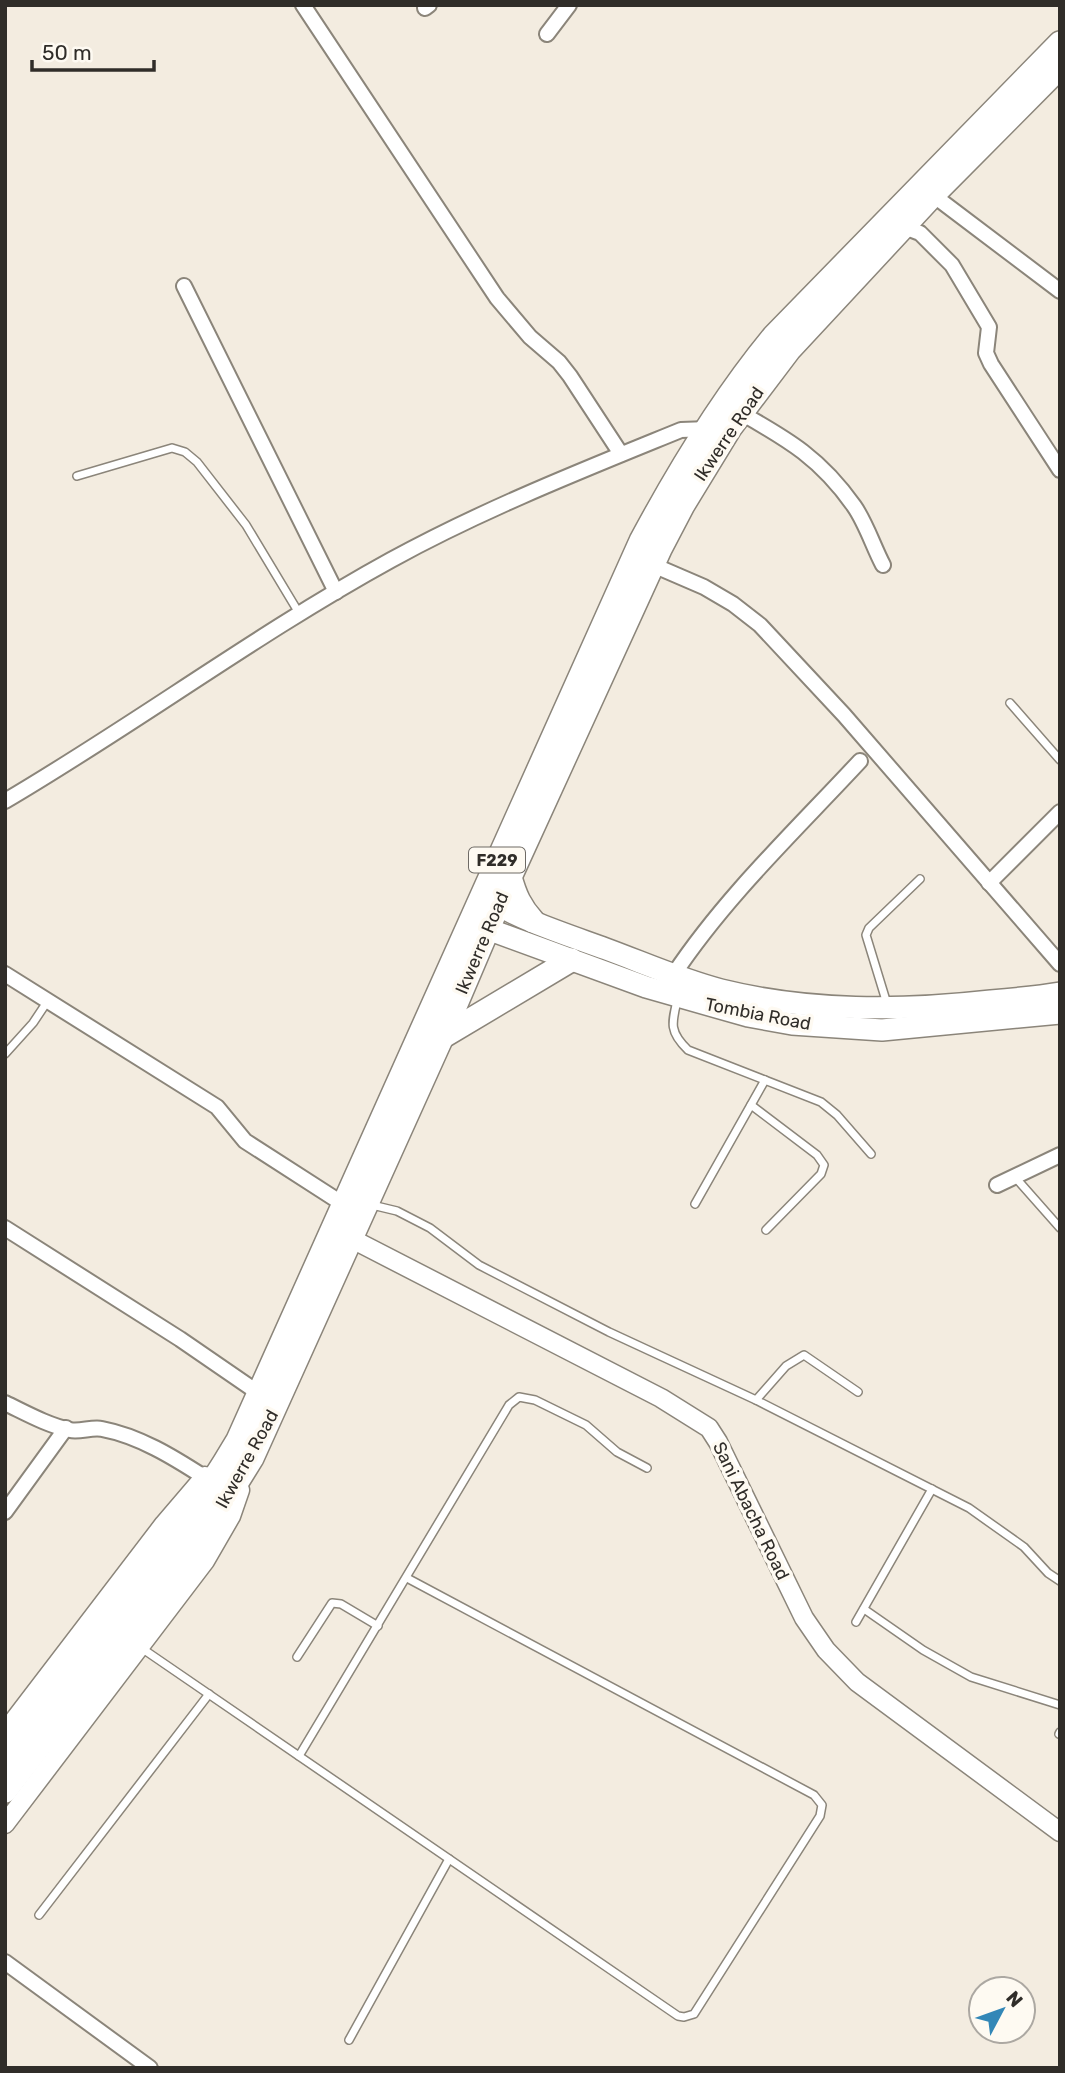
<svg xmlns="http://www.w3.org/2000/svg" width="1065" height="2073" font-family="Rubik,sans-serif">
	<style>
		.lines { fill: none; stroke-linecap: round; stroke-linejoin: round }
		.service-casing { stroke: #8b857a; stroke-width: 10 }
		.minor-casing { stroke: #8b857a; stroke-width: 18 }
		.tertiary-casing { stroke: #8b857a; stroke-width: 21 }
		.secondary-casing { stroke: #8b857a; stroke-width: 24 }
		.primary-casing { stroke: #8b857a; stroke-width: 26 }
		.service { stroke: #fff; stroke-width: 7 }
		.minor { stroke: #fff; stroke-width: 14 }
		.tertiary { stroke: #fff; stroke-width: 18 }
		.secondary { stroke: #fff; stroke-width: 21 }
		.primary { stroke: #fff; stroke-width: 23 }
		.labels { text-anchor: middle; stroke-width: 7; stroke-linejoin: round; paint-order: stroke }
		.shield { fill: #fefaf2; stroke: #6e6a65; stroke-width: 2 }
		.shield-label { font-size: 16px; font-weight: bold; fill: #302d29 }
		.street-label { font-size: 18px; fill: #302d29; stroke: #fefaf2 }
	</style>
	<rect width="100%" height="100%" fill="#f3ece0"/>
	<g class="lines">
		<g class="service-casing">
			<g id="service">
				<polyline points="77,476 172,448 185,452 197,462 246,525 299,613"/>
				<polyline points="1010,703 1060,760"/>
				<path d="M 678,997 C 672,1022 668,1031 688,1050 L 821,1102 L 837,1115 L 871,1154"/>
				<polyline points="888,1007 866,935 869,928 920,879"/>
				<polyline points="5,1054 33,1023 47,1002"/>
				<polyline points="751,1105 817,1155 824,1165 821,1174 766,1230"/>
				<polyline points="1015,1177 1060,1228"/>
				<polyline points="695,1204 765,1080"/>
				<polyline points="372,1205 397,1211 430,1228 479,1265 609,1332 756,1400 969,1508 1024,1547 1048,1573 1060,1581"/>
				<polyline points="756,1400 786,1366 804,1355 858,1392"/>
				<polyline points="864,1609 923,1650 971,1677 1060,1705"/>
				<polyline points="856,1622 932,1489"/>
				<polyline points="140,1647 678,2016 684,2017 694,2014 820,1816 822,1805 814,1795 407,1578"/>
				<polyline points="297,1657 332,1603 341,1604 378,1626"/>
				<polyline points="1059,1734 1060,1732"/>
				<polyline points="299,1756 509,1405 519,1397 535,1400 586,1425 617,1452 647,1468"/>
				<polyline points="39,1915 209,1694"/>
				<polyline points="349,2040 449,1859"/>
			</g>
		</g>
		<g class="minor-casing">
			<g id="minor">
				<polyline points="303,5 497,298 530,337 559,362 570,376 621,454"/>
				<polyline points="425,8 429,5"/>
				<polyline points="547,34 569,5"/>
				<polyline points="933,195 1060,291"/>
				<polyline points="904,227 920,233 952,265 989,327 986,353 991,364 1060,470"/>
				<polyline points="184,286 336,592"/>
				<path d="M 741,413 C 789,440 821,459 854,506 C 866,523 873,546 883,565"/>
				<polyline points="653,565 704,587 733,604 760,625 844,715 1060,964"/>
				<path d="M 5,801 C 136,724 258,633 391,560 C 484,509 583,470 681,430 L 708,429 L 711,431"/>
				<polyline points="989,883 1060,812"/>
				<polyline points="5,974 217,1107 245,1141 343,1204"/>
				<path d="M 674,974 C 726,896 796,830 860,761"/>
				<polyline points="997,1185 1060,1155"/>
				<polyline points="5,1228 180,1339 260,1394"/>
				<path d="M 5,1403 C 26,1413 47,1425 70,1430 C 80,1432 92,1427 102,1429 C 139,1436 173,1457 204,1477"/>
				<polyline points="5,1512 66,1428"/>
				<polyline points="5,1962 150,2068"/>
			</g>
		</g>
		<g class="tertiary-casing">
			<g id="tertiary">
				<polyline points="352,1239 661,1398 709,1428 718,1442 804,1618 826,1650 857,1682 1060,1832"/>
				<polyline points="5,1732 164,1524 205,1476"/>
				<polyline points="5,1824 205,1561 231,1516 240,1490"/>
			</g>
		</g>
		<g class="secondary-casing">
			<g id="secondary">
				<path d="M 484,897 C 520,920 565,934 606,949 C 644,963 682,980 721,990 C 810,1012 901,1011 991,1001 C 1014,999 1037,997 1060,993"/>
				<polyline points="471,923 646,987 748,1016 792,1024 882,1030 1060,1013"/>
			</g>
		</g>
		<g class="primary-casing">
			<g id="primary">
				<path d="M 510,877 C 515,895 520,907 533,921"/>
				<polyline points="442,1037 571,960"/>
				<path d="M 5,1760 C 84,1654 171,1554 238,1440 L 641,541 C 679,470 722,399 774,336 L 1060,43"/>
				<polyline points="5,1791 216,1516 252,1458 442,1037 510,877 660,549 683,505 730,428 789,350 933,195 1060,67"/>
			</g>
		</g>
		<use href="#service" class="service"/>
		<use href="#minor" class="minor"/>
		<use href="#tertiary" class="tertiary"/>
		<use href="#secondary" class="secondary"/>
		<use href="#primary" class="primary"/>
	</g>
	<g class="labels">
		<rect class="shield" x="469" y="847.5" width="56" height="25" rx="5"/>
		<g class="shield-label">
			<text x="497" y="866">F229</text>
		</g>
		<g class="street-label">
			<text transform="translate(729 434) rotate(-56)" y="6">Ikwerre Road</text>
			<text transform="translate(482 943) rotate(-67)" y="6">Ikwerre Road</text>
			<text transform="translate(758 1014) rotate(11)" y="6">Tombia Road</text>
			<text transform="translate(247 1459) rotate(-61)" y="6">Ikwerre Road</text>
			<text transform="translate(751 1511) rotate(64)" y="6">Sani Abacha Road</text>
		</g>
	</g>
	<rect width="1065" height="2073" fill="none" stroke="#302d29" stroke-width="14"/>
	<g transform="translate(1002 2010) rotate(49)"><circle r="33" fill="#fefaf2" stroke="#aca8a2" stroke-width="2"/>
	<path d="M0-5L12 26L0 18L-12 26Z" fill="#3387b7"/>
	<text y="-10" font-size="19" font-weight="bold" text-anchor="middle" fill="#302d29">N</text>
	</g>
	<path d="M32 60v10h122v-10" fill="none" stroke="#302d29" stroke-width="3.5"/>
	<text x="42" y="60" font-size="21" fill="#302d29" stroke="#fefaf2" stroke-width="5" paint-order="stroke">50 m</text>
</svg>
